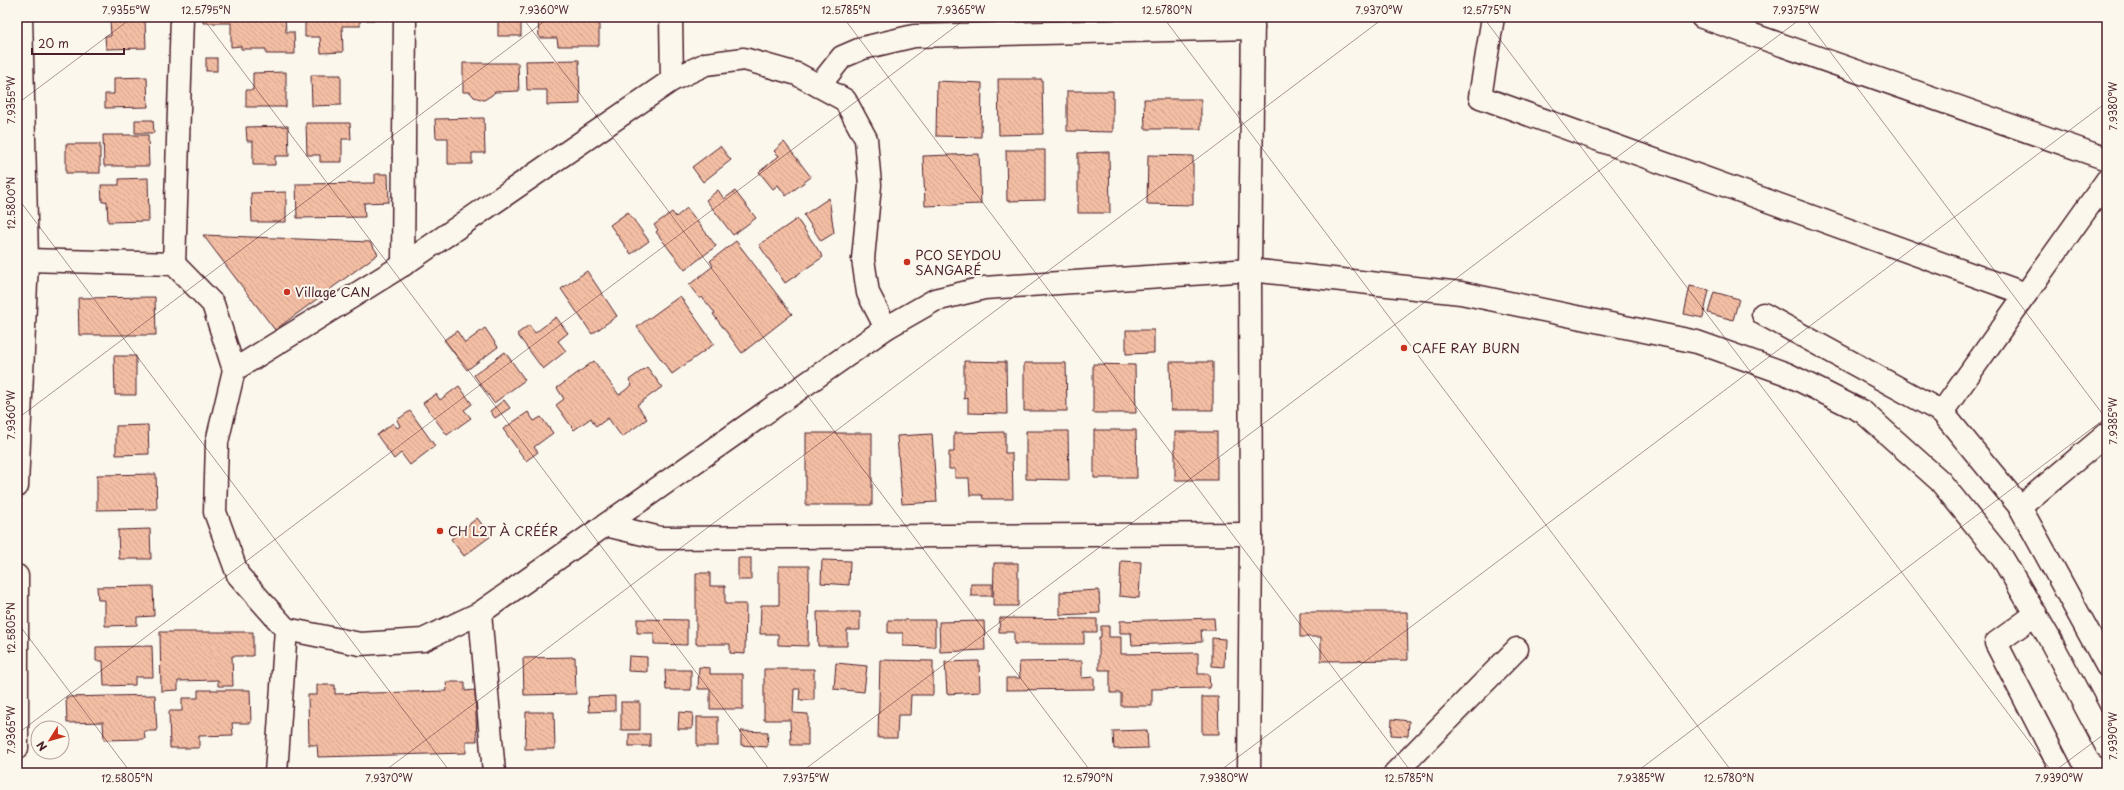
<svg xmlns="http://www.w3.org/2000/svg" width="2124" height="790" font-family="'Playpen Sans',sans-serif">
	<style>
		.building { fill: url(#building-back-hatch); stroke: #4a1f2b }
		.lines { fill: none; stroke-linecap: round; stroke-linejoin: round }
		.minor-casing { stroke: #4a1f2b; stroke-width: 25 }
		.tertiary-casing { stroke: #4a1f2b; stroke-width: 25 }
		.minor { stroke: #fbf7ec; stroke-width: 22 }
		.tertiary { stroke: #fbf7ec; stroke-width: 22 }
		.ticks { fill: none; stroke: #4a1f2b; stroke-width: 1; stroke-opacity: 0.45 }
		.poi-dot { fill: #c8321e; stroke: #fbf7ec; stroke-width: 1.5 }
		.labels { text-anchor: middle; stroke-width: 4; stroke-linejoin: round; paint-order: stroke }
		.poi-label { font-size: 13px; fill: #4a1f2b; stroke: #fbf7ec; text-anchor: start }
		.neatline { fill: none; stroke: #4a1f2b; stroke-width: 1.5 }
		.ticks-label { font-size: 10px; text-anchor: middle; fill: #4a1f2b }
	</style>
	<defs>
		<pattern id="building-back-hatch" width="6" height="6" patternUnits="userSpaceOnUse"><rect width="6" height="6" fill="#f3bea4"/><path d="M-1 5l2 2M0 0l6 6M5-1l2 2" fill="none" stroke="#d2a38d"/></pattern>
	</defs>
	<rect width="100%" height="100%" fill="#fbf7ec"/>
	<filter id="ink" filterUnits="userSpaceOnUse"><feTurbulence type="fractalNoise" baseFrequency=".025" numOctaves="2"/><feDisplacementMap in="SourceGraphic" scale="8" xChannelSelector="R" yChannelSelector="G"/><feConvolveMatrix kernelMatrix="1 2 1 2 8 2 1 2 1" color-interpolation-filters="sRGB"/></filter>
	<g filter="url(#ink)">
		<g class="building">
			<polygon points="203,17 285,17 286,32 294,32 295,54 266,54 266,49 241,49 241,46 231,47 231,23 203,23"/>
			<polygon points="296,17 374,17 375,20 360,20 360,26 342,26 343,52 321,53 320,37 305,37 305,21 296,21"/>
			<rect x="498" y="17" width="23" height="19"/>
			<polygon points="538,17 581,17 581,21 599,20 599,46 558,46 557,38 539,38"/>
			<polygon points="145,18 146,48 106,49 105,36 111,36 110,19"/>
			<rect x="206" y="58" width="11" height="13"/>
			<polygon points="579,60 580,104 547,105 547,90 527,90 526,61"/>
			<polygon points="463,63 518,63 519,91 495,92 492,95 484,100 474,97 470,92 463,92"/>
			<polygon points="286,72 286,107 246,107 246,90 253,90 253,73"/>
			<polygon points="311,75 341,75 341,105 312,106"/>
			<polygon points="147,77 148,107 105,108 105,94 114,94 114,78"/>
			<polygon points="998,79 1042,79 1043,134 999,135"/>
			<polygon points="937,81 982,83 981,137 936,136"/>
			<polygon points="1067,91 1113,91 1113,132 1067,131"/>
			<polygon points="1144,99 1201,99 1201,129 1145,129"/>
			<polygon points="484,118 485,153 472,153 472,164 448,164 448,138 436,138 435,119"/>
			<polygon points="135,120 153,120 154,133 135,133"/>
			<polygon points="306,123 350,123 351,139 342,139 342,162 320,162 320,155 307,155"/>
			<polygon points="288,126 289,156 275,156 275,165 253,165 253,141 247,141 246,127"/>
			<polygon points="103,135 148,135 149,166 104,166"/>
			<polygon points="784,142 811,177 786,196 778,185 773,189 759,172 779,156 774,151"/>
			<rect x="66" y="144" width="34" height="29"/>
			<polygon points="720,146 731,160 703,182 692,167"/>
			<polygon points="1006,150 1045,150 1045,200 1007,201"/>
			<polygon points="1109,152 1110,213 1078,213 1078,153"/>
			<polygon points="979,154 981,204 925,206 923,156"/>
			<polygon points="1148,155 1193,156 1193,205 1147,204"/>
			<polygon points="375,174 388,174 389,202 364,203 365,217 297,218 296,184 375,183"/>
			<polygon points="148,178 149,221 108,222 107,201 102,202 101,185 119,185 119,179"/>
			<polygon points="718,190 724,199 735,191 756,218 733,235 706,200"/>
			<polygon points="286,192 286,222 252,222 251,193"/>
			<polygon points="829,198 834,233 821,241 804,215"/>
			<polygon points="687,208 716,246 685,270 656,232 658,230 654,225 672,212 676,217"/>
			<polygon points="628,212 649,241 631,254 610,225"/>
			<polygon points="797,219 823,257 785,283 759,245"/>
			<polygon points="203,235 370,242 378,254 275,330"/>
			<polygon points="736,241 792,314 742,353 713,314 715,313 702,297 700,299 689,285 713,266 710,261"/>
			<polygon points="587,271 617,316 592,334 561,289"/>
			<polygon points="1690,286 1709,290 1703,318 1684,314"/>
			<polygon points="1714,292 1739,299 1733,320 1708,313"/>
			<polygon points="680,296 714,344 672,374 637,327"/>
			<polygon points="155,297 156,335 79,335 78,298"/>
			<polygon points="556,317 568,333 558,341 566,351 543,369 517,334 529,325 535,333"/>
			<polygon points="485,328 498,347 467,370 444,340 457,331 465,343"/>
			<polygon points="1126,330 1154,330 1154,353 1126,354"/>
			<polygon points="505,352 525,380 494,403 474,375"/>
			<polygon points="114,356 136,356 136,395 115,395"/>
			<polygon points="594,361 619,395 632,385 629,380 647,367 662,387 637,405 647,419 622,437 608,418 596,427 591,418 574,430 556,405 564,399 557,388"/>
			<polygon points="964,361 1006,362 1007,414 968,413 968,398 964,399"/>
			<polygon points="1170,362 1213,362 1213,410 1171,410"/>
			<polygon points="1024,363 1066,363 1067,411 1024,411"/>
			<polygon points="1093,364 1135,365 1136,413 1093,413"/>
			<polygon points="459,386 472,404 464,410 471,418 447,435 423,403 436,394 440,400"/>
			<polygon points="504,400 510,408 495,418 490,411"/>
			<polygon points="410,411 435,446 410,465 401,453 394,459 377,435 393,423 397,428 400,426 397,420"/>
			<polygon points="528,412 534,421 541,417 553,433 534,447 538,452 526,461 503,429"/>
			<polygon points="148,425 149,454 116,455 116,426"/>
			<polygon points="1094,430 1136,430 1137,478 1094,478"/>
			<polygon points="1026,431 1068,431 1069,480 1026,479"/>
			<polygon points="1005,432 1005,453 1012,453 1013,499 983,499 982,495 970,495 969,478 955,478 955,469 949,469 949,452 954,452 954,433"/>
			<rect x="1175" y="432" width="42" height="48"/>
			<rect x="806" y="433" width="66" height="72"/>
			<polygon points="932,434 937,502 902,504 897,436"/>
			<polygon points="156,474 157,509 97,510 97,475"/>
			<polygon points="477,518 491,536 464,556 451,539"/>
			<polygon points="150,529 151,559 119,559 118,530"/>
			<rect x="738" y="558" width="13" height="22"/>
			<polygon points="822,560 850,561 849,585 821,583"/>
			<polygon points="1121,561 1141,562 1139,598 1119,596"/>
			<polygon points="994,563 1018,563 1018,606 993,606"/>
			<polygon points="779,566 809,566 808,646 778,645 778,634 760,634 761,605 779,605"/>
			<polygon points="696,573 710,573 710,586 725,586 725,604 746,604 745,654 730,653 730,644 696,644"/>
			<rect x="971" y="584" width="21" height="12"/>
			<polygon points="153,586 154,616 137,617 137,625 105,626 105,600 98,600 97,587"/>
			<polygon points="1099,590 1100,613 1060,615 1060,592"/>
			<polygon points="817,612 860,612 860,630 847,630 847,646 818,646"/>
			<polygon points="1300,612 1407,612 1408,660 1321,661 1321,637 1300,637"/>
			<polygon points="1000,618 1097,619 1097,632 1084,632 1084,644 1014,644 1014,632 999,632"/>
			<polygon points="1214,618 1215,630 1201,630 1202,642 1132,645 1131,633 1120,633 1120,621"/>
			<polygon points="637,619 687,620 687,645 654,644 654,633 637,633"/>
			<polygon points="888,620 935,620 935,647 903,646 903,633 888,633"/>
			<polygon points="984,621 985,650 940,652 939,622"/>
			<polygon points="1101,626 1109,626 1109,637 1121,637 1121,654 1198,653 1198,674 1209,674 1210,688 1152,689 1152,706 1121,706 1121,693 1110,693 1110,670 1099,670 1099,637 1101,637"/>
			<polygon points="160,632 253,632 253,656 232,656 233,686 218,686 218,680 178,681 178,690 161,691"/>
			<polygon points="1212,638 1225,639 1224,667 1212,666"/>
			<polygon points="152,646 153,677 135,677 135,685 104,686 103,661 96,661 96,647"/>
			<polygon points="629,656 647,657 647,672 628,671"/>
			<polygon points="575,657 576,694 524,695 523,658"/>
			<polygon points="880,660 933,661 933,695 911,695 910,715 898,715 897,738 878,738"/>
			<polygon points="979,661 980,692 947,694 945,662"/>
			<polygon points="1082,661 1082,678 1094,677 1094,689 1006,690 1006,678 1020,678 1019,662"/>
			<polygon points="836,663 867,666 864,692 834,689"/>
			<polygon points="699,667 710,668 710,674 743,674 743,709 710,709 710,689 698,689"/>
			<polygon points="764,669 814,669 814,700 799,700 800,689 794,689 793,713 808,714 808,745 791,745 790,720 764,720"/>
			<polygon points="665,670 691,670 691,690 666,690"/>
			<polygon points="446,682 465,682 465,691 475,690 477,741 466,741 466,753 318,757 317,745 309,745 308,695 317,695 317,685 335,685 335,694 447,691"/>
			<polygon points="198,690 250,690 251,723 232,723 233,735 199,736 199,748 170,748 169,711 182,711 182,698 198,698"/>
			<polygon points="155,695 157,731 144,731 145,739 104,740 103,722 67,723 66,697"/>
			<polygon points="615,696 615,711 589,712 588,697"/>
			<polygon points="1202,697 1218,697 1219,734 1202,734"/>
			<rect x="621" y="702" width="19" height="28"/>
			<polygon points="526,712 554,712 555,749 525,749"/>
			<polygon points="679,712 693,713 692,729 678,729"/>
			<rect x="697" y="717" width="21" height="29"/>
			<polygon points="1392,719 1409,721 1408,736 1391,735"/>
			<polygon points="1147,730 1148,748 1114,749 1113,731"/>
			<polygon points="741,731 768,732 767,747 741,745"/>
			<rect x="629" y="734" width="21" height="12"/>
		</g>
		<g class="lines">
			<g class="minor-casing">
				<g id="minor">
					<polyline points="671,17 672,80 706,64 744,59 797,74 845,100 866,139 870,185 863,259 868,293 886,328"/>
					<polyline points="1493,17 1480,97 2026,294"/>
					<polyline points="1702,17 2107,159"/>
					<polyline points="819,86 842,57 863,48 914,36 1253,28"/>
					<polyline points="27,260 174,264 213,304 234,370 217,442 215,512 238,575 286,629 360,644 423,640 480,613 886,328 935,300 984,288 1250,270 1251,534 1249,773"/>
					<polyline points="174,264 182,17"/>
					<polyline points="403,265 405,17"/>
					<polyline points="1763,314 1942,412 2020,507 2107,666"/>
					<polyline points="234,370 403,265 672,80"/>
					<polyline points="1942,412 2107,180"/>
					<polyline points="17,486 27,260 21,17"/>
					<polyline points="2020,507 2107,434"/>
					<polyline points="606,525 660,538 1251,534"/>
					<polyline points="17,576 17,748"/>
					<polyline points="480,613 494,773"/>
					<polyline points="2036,614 1996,643 2063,773"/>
					<polyline points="276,773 286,629"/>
					<polyline points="1395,773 1517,649"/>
				</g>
			</g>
			<g class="tertiary-casing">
				<polyline id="tertiary" points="1253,17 1250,270 1461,293 1697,342 1787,374 1863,412 1940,481 2003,559 2048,636 2107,747"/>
			</g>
			<use href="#minor" class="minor"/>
			<use href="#tertiary" class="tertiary"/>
		</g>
	</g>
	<path class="ticks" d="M 202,17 L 772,773M 522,17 L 1092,773M 843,17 L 1412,773M 1163,17 L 1733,773M 1483,17 L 2053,773M 1804,17 L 2107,420M 17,104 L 133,17M 17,197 L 451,773M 17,419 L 550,17M 17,622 L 131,773M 17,734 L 968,17M 382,773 L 1385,17M 800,773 L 1803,17M 1217,773 L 2107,102M 1635,773 L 2107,417M 2052,773 L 2107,732"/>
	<g class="poi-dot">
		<circle cx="907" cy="262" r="4"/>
		<circle cx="287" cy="292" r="4"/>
		<circle cx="1404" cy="348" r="4"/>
		<circle cx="440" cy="531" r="4"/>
	</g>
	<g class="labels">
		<g class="poi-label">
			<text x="915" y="260">PCO SEYDOU<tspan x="915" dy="15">SANGARÉ</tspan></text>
			<text x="295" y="297">Village CAN</text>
			<text x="1412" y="353">CAFE RAY BURN</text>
			<text x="448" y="536">CH L2T À CRÉÉR</text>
		</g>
	</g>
	<rect width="2124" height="790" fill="none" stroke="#fbf7ec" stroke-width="44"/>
	<g transform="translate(50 740) rotate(233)"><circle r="19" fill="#fbf7ec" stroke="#b4a19f"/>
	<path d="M0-3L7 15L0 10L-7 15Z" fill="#c8321e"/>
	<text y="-6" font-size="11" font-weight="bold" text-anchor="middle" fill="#4a1f2b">N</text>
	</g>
	<path d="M32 48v6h92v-6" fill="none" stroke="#4a1f2b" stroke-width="2"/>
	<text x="38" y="48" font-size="12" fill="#4a1f2b" stroke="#fbf7ec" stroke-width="3" paint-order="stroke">20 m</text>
	<rect x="22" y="22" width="2080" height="746" class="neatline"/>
	<g class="ticks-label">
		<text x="126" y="14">7.9355°W</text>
		<text x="206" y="14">12.5795°N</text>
		<text x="544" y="14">7.9360°W</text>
		<text x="846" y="14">12.5785°N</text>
		<text x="961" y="14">7.9365°W</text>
		<text x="1167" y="14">12.5780°N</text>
		<text x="1379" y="14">7.9370°W</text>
		<text x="1487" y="14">12.5775°N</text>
		<text x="1796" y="14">7.9375°W</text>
		<text transform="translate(11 100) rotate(-90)" y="4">7.9355°W</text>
		<text transform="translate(2113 106) rotate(-90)" y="4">7.9380°W</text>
		<text transform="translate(11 203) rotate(-90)" y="4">12.5800°N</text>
		<text transform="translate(11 415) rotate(-90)" y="4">7.9360°W</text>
		<text transform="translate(2113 421) rotate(-90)" y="4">7.9385°W</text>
		<text transform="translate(11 628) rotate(-90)" y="4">12.5805°N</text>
		<text transform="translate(11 730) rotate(-90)" y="4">7.9365°W</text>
		<text transform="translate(2113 736) rotate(-90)" y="4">7.9390°W</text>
		<text x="127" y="782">12.5805°N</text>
		<text x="389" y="782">7.9370°W</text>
		<text x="806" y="782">7.9375°W</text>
		<text x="1088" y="782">12.5790°N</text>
		<text x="1224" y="782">7.9380°W</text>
		<text x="1409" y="782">12.5785°N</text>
		<text x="1641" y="782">7.9385°W</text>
		<text x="1729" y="782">12.5780°N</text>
		<text x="2059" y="782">7.9390°W</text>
	</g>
</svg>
